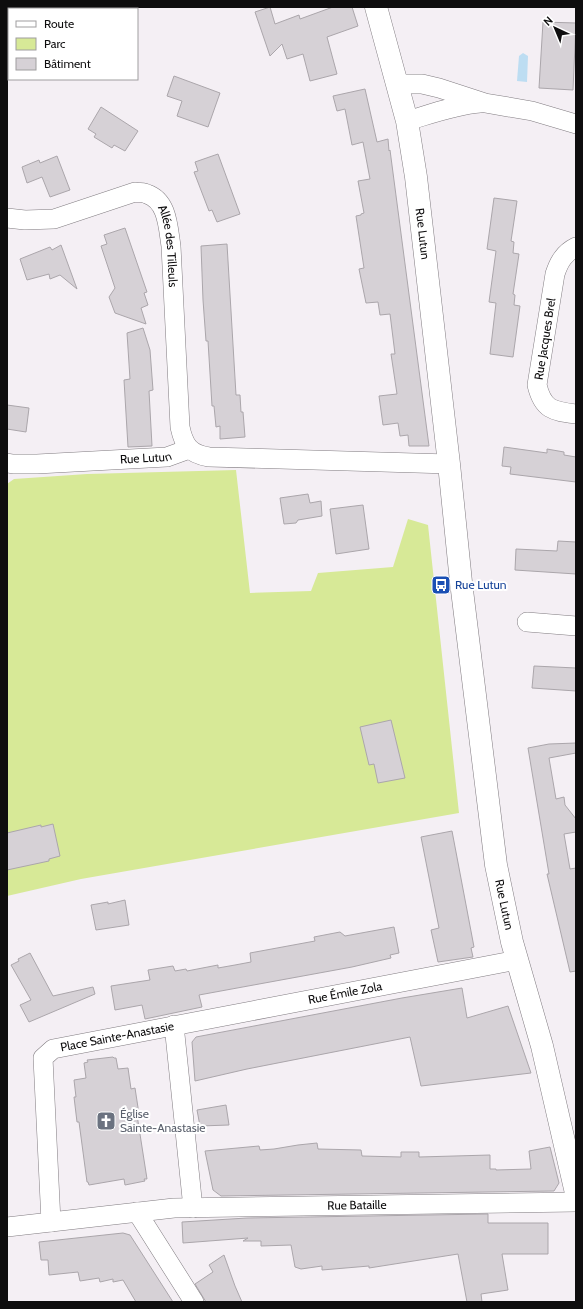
<svg xmlns="http://www.w3.org/2000/svg" width="583" height="1309" font-family="Cabin,sans-serif">
	<style>
		.green { fill: #d7e997 }
		.water { fill: #bdddf2 }
		.building { fill: #d6d1d6; stroke: #aba6ab }
		.lines { fill: none; stroke-linecap: round; stroke-linejoin: round }
		.minor-casing { stroke: #817c81; stroke-width: 20 }
		.secondary-casing { stroke: #817c81; stroke-width: 23 }
		.minor { stroke: #fff; stroke-width: 19 }
		.secondary { stroke: #fff; stroke-width: 22 }
		.labels { text-anchor: middle; stroke-width: 4; stroke-linejoin: round; paint-order: stroke }
		.street-label { font-size: 12px; fill: #0e0d0e; stroke: #fff }
		.transit-label { font-size: 12px; fill: #164399; stroke: #fff; text-anchor: start }
		.worship-label { font-size: 12px; fill: #5b616d; stroke: #fff; text-anchor: start }
	</style>
	<rect width="100%" height="100%" fill="#f4eff4"/>
	<polygon class="green" points="236,470 250,593 311,591 318,573 393,567 408,519 428,525 459,813 81,879 7,896 7,484 14,479 87,474"/>
	<polygon class="water" points="523,53 528,56 527,82 517,81 519,56"/>
	<g class="building">
		<polygon points="270,7 275,24 299,15 300,19 333,7 352,7 358,26 327,37 337,74 310,81 303,54 287,59 282,44 270,56 255,12"/>
		<polygon points="543,22 576,23 573,90 539,88"/>
		<polygon points="174,76 220,93 208,127 177,116 182,101 167,96"/>
		<polygon points="365,89 377,142 388,139 389,151 390,150 429,446 409,446 408,435 400,436 398,423 383,425 379,396 397,394 391,354 395,354 390,314 380,315 378,302 366,303 359,269 364,268 356,216 361,215 361,214 364,213 358,181 370,179 363,142 352,145 345,109 337,111 333,96"/>
		<polygon points="101,107 138,131 125,151 114,145 112,148 94,137 96,134 88,129"/>
		<polygon points="218,154 240,214 217,222 212,210 209,211 194,172 198,171 195,162"/>
		<polygon points="57,156 70,190 50,197 42,177 27,183 22,167 39,160 40,163"/>
		<polygon points="494,198 517,201 511,241 514,242 513,253 519,254 513,294 515,295 514,305 520,306 513,357 490,354 496,303 489,302 496,251 487,249"/>
		<polygon points="125,228 147,292 144,293 148,305 141,308 146,324 115,313 109,297 115,288 101,246 107,244 104,235"/>
		<polygon points="227,244 236,395 240,395 241,412 243,412 245,437 220,439 220,426 216,427 214,406 212,406 208,341 206,341 203,300 201,246"/>
		<polygon points="61,245 77,289 60,275 50,279 49,274 27,280 20,259 50,247 52,250"/>
		<polygon points="143,328 150,350 153,390 149,391 152,446 128,447 124,380 130,379 127,333"/>
		<polygon points="7,405 29,408 26,432 7,429"/>
		<polygon points="504,447 547,453 547,449 564,452 564,455 576,457 576,482 510,474 511,467 502,466"/>
		<polygon points="308,494 310,503 321,501 322,516 298,520 296,523 284,524 280,498"/>
		<polygon points="363,505 369,549 336,554 330,509"/>
		<polygon points="558,541 576,542 576,574 515,570 516,549 557,551"/>
		<polygon points="534,666 576,668 576,691 532,688"/>
		<polygon points="391,720 405,778 378,783 374,764 369,765 360,727"/>
		<polygon points="576,743 576,753 549,758 556,799 564,797 565,805 576,819 576,832 564,834 570,869 576,868 576,971 570,972 547,874 549,874 528,748 549,744"/>
		<polygon points="53,824 60,856 49,859 49,861 7,870 7,833 41,825 41,827"/>
		<polygon points="452,831 474,947 471,948 473,957 438,962 431,930 439,928 421,837"/>
		<polygon points="125,900 129,925 96,930 91,905 108,902 108,904"/>
		<polygon points="394,927 399,953 390,955 391,958 352,967 199,995 202,1007 145,1019 142,1005 115,1010 111,986 150,980 148,970 173,966 175,971 186,969 187,971 218,965 218,968 235,965 251,962 250,953 315,941 314,937 340,932 345,936"/>
		<polygon points="30,953 53,996 93,987 95,994 29,1022 20,1005 31,1000 11,965 19,961 18,959"/>
		<polygon points="462,988 467,1018 508,1006 531,1073 421,1086 410,1037 247,1069 195,1081 192,1042 196,1037 402,998"/>
		<polygon points="113,1057 114,1058 116,1058 118,1069 128,1068 131,1089 135,1088 139,1114 137,1115 147,1179 144,1179 145,1181 125,1185 124,1179 89,1185 88,1182 87,1182 79,1122 77,1122 74,1097 76,1097 74,1080 86,1078 84,1063 88,1062 87,1060"/>
		<polygon points="226,1105 229,1125 200,1126 197,1110"/>
		<polygon points="317,1143 318,1149 361,1150 362,1156 401,1157 401,1152 419,1152 419,1157 490,1155 490,1169 496,1169 496,1170 531,1169 529,1151 550,1147 559,1183 554,1191 487,1192 221,1196 213,1190 205,1151 259,1146 260,1150 274,1149 298,1145"/>
		<polygon points="488,1214 488,1223 548,1223 548,1254 502,1254 508,1290 481,1294 482,1302 467,1302 458,1254 369,1268 369,1266 322,1270 322,1266 301,1269 295,1267 291,1245 261,1246 261,1241 243,1241 248,1238 183,1243 182,1222 247,1218"/>
		<polygon points="123,1233 130,1235 173,1302 136,1302 123,1280 113,1282 113,1279 100,1282 99,1278 80,1281 78,1272 49,1275 48,1260 41,1260 39,1242"/>
		<polygon points="224,1255 235,1286 242,1302 206,1302 195,1284 213,1272 209,1265"/>
	</g>
	<g class="lines">
		<g class="minor-casing">
			<g id="minor">
				<polyline points="397,84 422,84 439,88 485,103 532,111 576,124"/>
				<path d="M 407,121 C 431,114 455,105 480,103"/>
				<path id="s1" d="M 7,218 L 25,220 L 54,219 L 135,192 C 139,193 144,192 147,194 C 168,201 168,228 171,246 L 180,427 C 184,446 190,454 209,457 L 449,464"/>
				<path d="M 576,247 C 564,253 559,262 555,274 L 537,385 C 543,410 553,411 576,414"/>
				<path id="s2" d="M 7,463 L 13,464 L 37,464 L 167,457 L 189,449"/>
				<polyline points="527,622 576,626"/>
				<polyline points="174,1025 193,1208"/>
				<polyline points="137,1212 194,1302"/>
				<path id="s3" d="M 51,1222 L 43,1058 L 53,1049 L 517,960"/>
				<path id="s4" d="M 7,1227 L 174,1208 L 576,1202"/>
			</g>
		</g>
		<g class="secondary-casing">
			<g id="secondary">
				<path id="s5" d="M 376,7 L 407,121 L 416,177 L 449,464 L 461,582 L 496,865 L 512,942 L 542,1046 L 576,1193"/>
			</g>
		</g>
		<use href="#minor" class="minor"/>
		<use href="#secondary" class="secondary"/>
	</g>
	<defs>
		<g id="bus-square" transform="scale(1)"><rect x="-9" y="-9" width="18" height="18" rx="4" fill="#1a4fb4" stroke="#fff"/><path d="M-5-6H5V4H4V6H2V4H-2V6H-4V4H-5ZM-3.5-4V0h7V-4ZM-3.5 1.2v1.5H-2V1.2ZM2 1.2v1.5H3.5V1.2Z" fill="#fff"/></g>
		<g id="church-square" transform="scale(1)"><rect x="-9" y="-9" width="18" height="18" rx="4" fill="#6b7280" stroke="#fff"/><path d="M-1.2-6h2.4v3.5h3.3v2.4h-3.3V6h-2.4V-.1h-3.3v-2.4h3.3Z" fill="#fff"/></g>
	</defs>
	<g fill-rule="evenodd">
		<use href="#bus-square" x="441" y="585"/>
		<use href="#church-square" x="106" y="1121"/>
	</g>
	<g class="labels">
		<g class="street-label">
			<text dy="4" stroke="none"><textPath href="#s5" startOffset="232">Rue Lutun</textPath></text>
			<text dy="4" stroke="none"><textPath href="#s1" startOffset="205">Allée des Tilleuls</textPath></text>
			<text transform="translate(545 339) rotate(-81)" y="4">Rue Jacques Brel</text>
			<text dy="4" stroke="none"><textPath href="#s2" startOffset="139">Rue Lutun</textPath></text>
			<text dy="4" stroke="none"><textPath href="#s5" startOffset="908">Rue Lutun</textPath></text>
			<text dy="4" stroke="none"><textPath href="#s3" startOffset="475">Rue Émile Zola</textPath></text>
			<text dy="4" stroke="none"><textPath href="#s3" startOffset="243">Place Sainte-Anastasie</textPath></text>
			<text dy="4" stroke="none"><textPath href="#s4" startOffset="351">Rue Bataille</textPath></text>
		</g>
		<g class="transit-label">
			<text x="455" y="589">Rue Lutun</text>
		</g>
		<g class="worship-label">
			<text x="120" y="1118">Église<tspan x="120" dy="14">Sainte-Anastasie</tspan></text>
		</g>
	</g>
	<rect width="583" height="1309" fill="none" stroke="#0e0d0e" stroke-width="16"/>
	<rect x="8" y="8" width="130" height="72" fill="#ffffff" stroke="#9f9e9f"/>
	<rect x="16" y="21" width="20" height="6" fill="#ffffff" stroke="#9f9e9f"/>
	<text x="44" y="28" font-size="12" fill="#0e0d0e">Route</text>
	<rect x="16" y="38" width="20" height="12" fill="#d7e997" stroke="#9f9e9f"/>
	<text x="44" y="48" font-size="12" fill="#0e0d0e">Parc</text>
	<rect x="16" y="58" width="20" height="12" fill="#d6d1d6" stroke="#9f9e9f"/>
	<text x="44" y="68" font-size="12" fill="#0e0d0e">Bâtiment</text>
	<g transform="translate(555 28) rotate(316)" stroke="#ffffff" stroke-width="3" paint-order="stroke">
	<path d="M0-3L7 15L0 10L-7 15Z" fill="#0e0d0e"/>
	<text y="-6" font-size="11" font-weight="bold" text-anchor="middle" fill="#0e0d0e">N</text>
	</g>
</svg>
